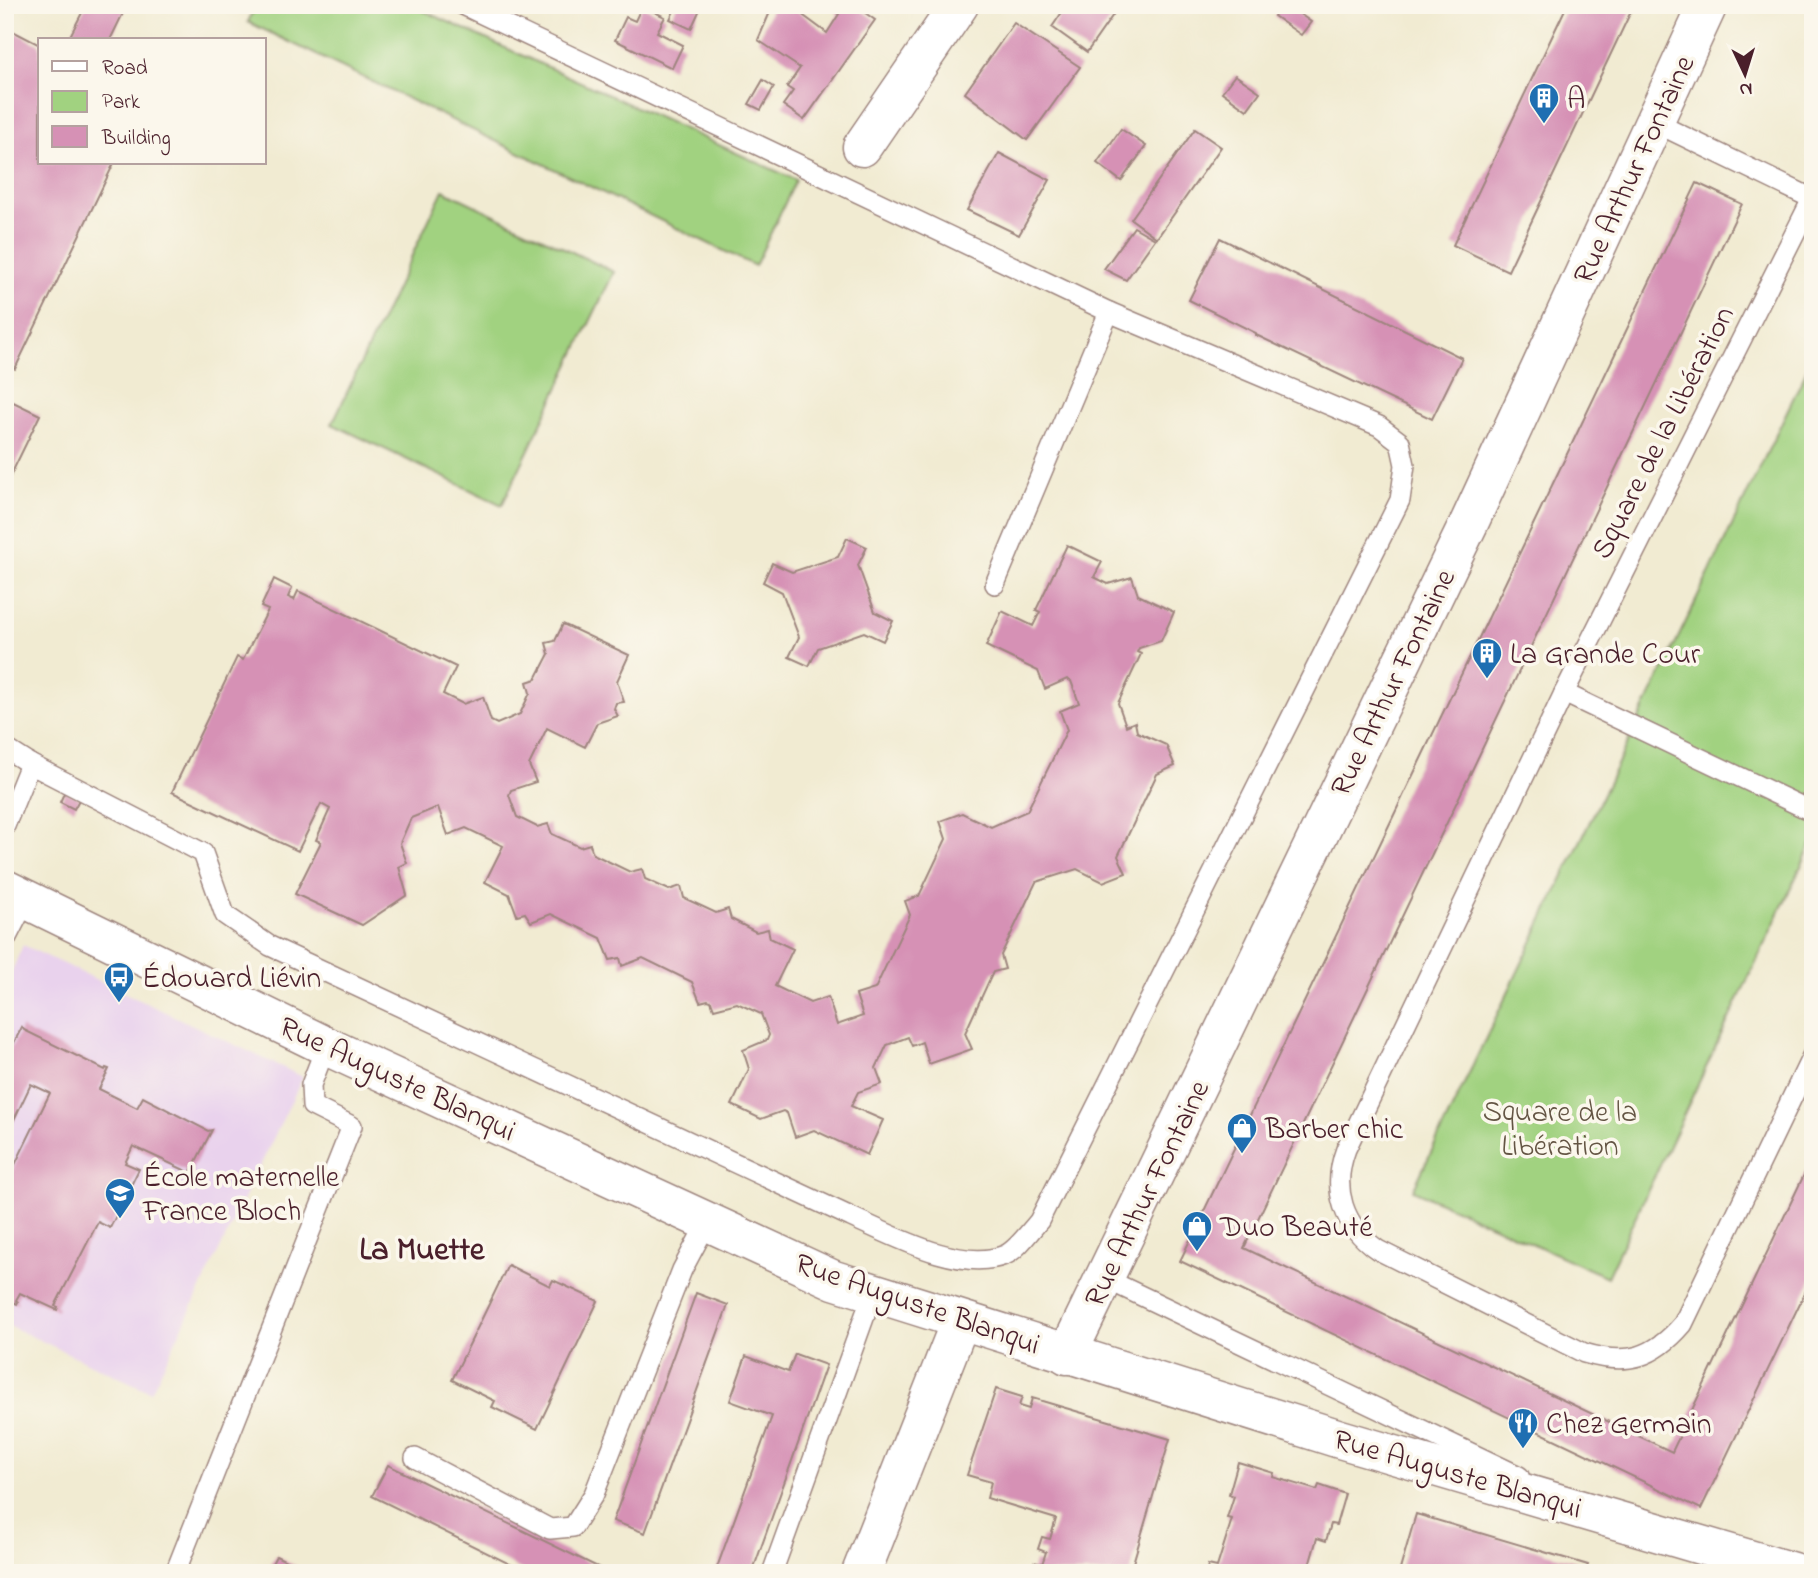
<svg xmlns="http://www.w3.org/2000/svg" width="1818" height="1578" font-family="'Indie Flower',sans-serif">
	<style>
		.built { fill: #e9d2ed }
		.green { fill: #a1d280; stroke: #767856; stroke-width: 2 }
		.building { fill: #d691b5 }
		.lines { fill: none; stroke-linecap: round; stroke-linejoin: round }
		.service-casing { stroke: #9e857e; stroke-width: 22 }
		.minor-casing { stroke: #9e857e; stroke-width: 41 }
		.tertiary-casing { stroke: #9e857e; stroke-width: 41 }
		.service { stroke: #fff; stroke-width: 19 }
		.minor { stroke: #fff; stroke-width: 38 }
		.tertiary { stroke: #fff; stroke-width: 38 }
		.labels { text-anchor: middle; stroke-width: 7; stroke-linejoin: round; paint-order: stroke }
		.poi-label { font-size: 30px; fill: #4a1f2b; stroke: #fbf7ec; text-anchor: start }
		.street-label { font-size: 30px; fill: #4a1f2b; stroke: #fbf7ec }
		.park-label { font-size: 30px; fill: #645544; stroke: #fbf7ec }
		.neighbourhood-label { font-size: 32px; font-weight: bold; fill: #4a1f2b; stroke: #fbf7ec }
	</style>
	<rect width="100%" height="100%" fill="#fbf7ec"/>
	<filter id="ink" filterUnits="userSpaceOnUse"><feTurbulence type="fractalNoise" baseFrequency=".0143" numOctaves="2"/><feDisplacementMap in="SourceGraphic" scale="14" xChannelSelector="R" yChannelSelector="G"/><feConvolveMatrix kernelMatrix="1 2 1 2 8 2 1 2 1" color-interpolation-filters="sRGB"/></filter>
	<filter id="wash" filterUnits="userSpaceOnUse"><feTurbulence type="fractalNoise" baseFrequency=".00686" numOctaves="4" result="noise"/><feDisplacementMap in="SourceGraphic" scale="28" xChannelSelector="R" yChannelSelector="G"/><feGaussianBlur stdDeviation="1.57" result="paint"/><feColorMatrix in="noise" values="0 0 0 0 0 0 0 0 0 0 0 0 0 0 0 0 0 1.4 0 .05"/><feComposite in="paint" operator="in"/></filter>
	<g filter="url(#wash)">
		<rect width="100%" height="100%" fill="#f1ebd2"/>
		<polygon class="built" points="23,945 303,1077 151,1392 5,1324 5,987"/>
		<g class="green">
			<polygon points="256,5 411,5 796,180 755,266 248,22"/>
			<polygon points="443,190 614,272 502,505 332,424"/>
			<polygon points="1813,357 1813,841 1607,1277 1413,1190"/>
		</g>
		<g id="blocks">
			<g class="building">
				<polygon points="86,5 127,5 110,40 68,40"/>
				<polygon points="540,5 559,5 556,13"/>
				<polygon points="677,5 702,5 691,29 670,19"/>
				<polygon points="773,5 789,5 827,33 839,14 836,12 840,5 854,5 875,20 804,120 783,105 793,91 787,87 800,68 758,40"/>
				<polygon points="1067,5 1106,5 1115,12 1087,52 1052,27"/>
				<polygon points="1137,5 1152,5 1147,12"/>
				<polygon points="1281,5 1287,5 1311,22 1301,35 1274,16"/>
				<polygon points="1567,5 1634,5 1508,271 1453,245"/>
				<polygon points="642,6 665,17 657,32 683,45 672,68 615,40 626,17 635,21"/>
				<polygon points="1014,23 1080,67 1027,140 965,93"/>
				<polygon points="5,27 40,45 40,163 114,163 15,369 5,364"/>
				<polygon points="1235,75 1260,92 1247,110 1222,92"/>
				<polygon points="763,80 774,87 761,110 749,104"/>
				<polygon points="1121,129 1146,146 1121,181 1097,163"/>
				<polygon points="1195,129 1221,147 1157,238 1131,219"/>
				<polygon points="999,153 1050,180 1019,235 967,210"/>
				<polygon points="1697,183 1742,204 1244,1248 1672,1452 1813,1156 1813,1276 1701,1509 1180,1261"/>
				<polygon points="1134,227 1155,239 1126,280 1104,269"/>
				<polygon points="1220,238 1462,358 1432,419 1256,335 1256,333 1189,300"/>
				<polygon points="5,398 40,415 5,487"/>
				<polygon points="847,538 867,547 858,565 875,612 893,621 883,641 864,632 818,648 809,666 789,657 799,637 782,592 763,582 772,563 792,572 838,557"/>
				<polygon points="1067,545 1102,562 1094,577 1108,584 1132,577 1138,595 1174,612 1161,641 1139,648 1137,652 1141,654 1118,703 1126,726 1135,722 1137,732 1166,745 1175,766 1157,774 1118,856 1126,873 1103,882 1077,869 1036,882 1001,955 1005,969 993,972 965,1033 972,1049 929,1064 922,1042 912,1046 908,1037 887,1045 876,1068 882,1084 858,1092 851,1106 883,1120 867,1155 814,1130 795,1137 787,1113 783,1111 761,1119 732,1105 749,1069 743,1050 767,1040 769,1035 761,1014 737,1003 714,1009 711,1001 708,1000 700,1002 692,982 643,958 622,966 620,958 610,960 601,938 551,914 531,922 525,913 517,915 509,894 485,882 503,846 466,828 448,835 438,807 411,818 400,843 407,863 399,867 407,895 362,925 295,894 321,842 316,840 330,809 321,804 298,851 172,792 237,657 243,660 268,610 261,607 274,579 292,588 288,597 294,600 298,591 456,667 443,694 463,704 483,697 491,721 497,724 520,714 530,693 527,682 536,679 549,654 546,643 555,641 563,624 629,655 617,681 624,702 616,703 614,709 618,716 597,723 585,747 547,728 529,765 536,782 511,790 509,795 517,817 537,827 548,824 552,834 580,847 590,844 593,854 630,872 642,869 645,879 669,890 681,886 684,898 716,913 728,909 731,919 756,932 768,929 770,938 793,949 775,986 810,1003 828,997 837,1025 863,1016 856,995 875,989 910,915 905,901 919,896 946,839 940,821 962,813 991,827 1027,811 1067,730 1060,711 1079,703 1071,681 1067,679 1045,689 1038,671 986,646 1002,611 1033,626 1040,612 1036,610"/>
				<polygon points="65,791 80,798 74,809 60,802"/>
				<polygon points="22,1027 24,1030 105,1070 106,1068 109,1069 99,1089 137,1108 143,1097 208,1131 212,1130 191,1171 194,1171 193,1174 133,1146 125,1163 139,1169 110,1228 98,1222 55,1306 58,1307 57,1310 20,1293 16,1300 18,1302 17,1304 5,1298 5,1185 50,1093 31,1084 12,1124 5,1121 5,1060"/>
				<polygon points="508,1265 550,1286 553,1280 598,1301 537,1429 492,1407 495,1401 452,1380"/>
				<polygon points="696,1293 728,1305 645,1533 613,1521"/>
				<polygon points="795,1354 826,1365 752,1573 715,1573 772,1416 730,1401 746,1356 788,1372"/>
				<polygon points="996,1389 1022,1397 1019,1406 1029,1409 1032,1398 1170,1439 1130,1573 1031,1573 1034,1562 1042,1564 1046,1552 1038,1549 1042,1537 1050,1539 1056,1519 987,1498 991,1482 967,1475"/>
				<polygon points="1238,1462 1274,1473 1273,1477 1317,1490 1319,1485 1345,1494 1336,1525 1331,1524 1326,1541 1317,1538 1307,1573 1206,1573 1208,1565 1217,1567 1232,1519 1227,1518 1234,1496 1229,1494"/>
				<polygon points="388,1465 610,1573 528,1573 372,1496"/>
				<polygon points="1416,1514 1588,1565 1585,1573 1399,1573"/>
				<polygon points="276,1556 310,1573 267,1573"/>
			</g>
		</g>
	</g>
	<g filter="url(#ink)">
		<use href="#blocks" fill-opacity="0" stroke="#9e857e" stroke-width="2"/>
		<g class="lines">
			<g class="service-casing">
				<g id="service">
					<polyline points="463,5 1109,312"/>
					<polyline points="1654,122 1813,199"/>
					<path d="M 1812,199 L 1564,693 L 1346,1149 C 1331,1189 1343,1226 1378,1250 L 1584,1353 C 1627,1366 1654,1358 1683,1324 L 1813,1054"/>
					<polyline points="1564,693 1813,812"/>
					<polyline points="5,748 30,764"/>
					<path d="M 5,826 L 30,764 L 203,853 L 225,915 L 270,946 L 851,1217 C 892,1235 960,1273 1005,1255 C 1017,1250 1030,1231 1039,1221 L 1400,500 L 1405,465 L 1400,442 L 1379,426 L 1109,312 L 995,584"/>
					<polyline points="5,941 26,900"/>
					<polyline points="1104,1278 1519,1476"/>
					<polyline points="415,1458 550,1529 573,1527 594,1494 682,1270 708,1221"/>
					<polyline points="175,1573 352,1126 312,1106 311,1085 326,1046"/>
					<polyline points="772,1573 873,1293"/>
				</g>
			</g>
			<g class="minor-casing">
				<g id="minor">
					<polyline points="862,147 959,5"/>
					<polyline points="1067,1355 1470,521 1708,5"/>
					<polyline points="861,1573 960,1322"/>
				</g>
			</g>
			<g class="tertiary-casing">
				<polyline id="tertiary" points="5,889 326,1046 834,1280 1340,1439 1796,1573"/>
			</g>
			<use href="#service" class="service"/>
			<use href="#minor" class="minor"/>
			<use href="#tertiary" class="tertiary"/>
		</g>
	</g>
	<defs>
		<g id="building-pin" transform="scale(1.575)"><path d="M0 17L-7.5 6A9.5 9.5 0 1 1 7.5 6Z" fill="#1f6fb2" stroke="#fbf7ec"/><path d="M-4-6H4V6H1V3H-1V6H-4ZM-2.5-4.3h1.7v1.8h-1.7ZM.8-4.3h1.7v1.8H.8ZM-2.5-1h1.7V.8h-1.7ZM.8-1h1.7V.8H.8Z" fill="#fff"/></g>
		<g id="bus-pin" transform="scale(1.575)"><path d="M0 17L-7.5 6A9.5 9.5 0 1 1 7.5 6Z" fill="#1f6fb2" stroke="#fbf7ec"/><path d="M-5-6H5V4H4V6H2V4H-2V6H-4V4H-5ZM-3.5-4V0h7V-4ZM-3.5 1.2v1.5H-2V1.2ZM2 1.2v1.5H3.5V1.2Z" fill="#fff"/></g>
		<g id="shop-pin" transform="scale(1.575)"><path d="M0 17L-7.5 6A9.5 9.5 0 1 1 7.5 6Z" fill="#1f6fb2" stroke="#fbf7ec"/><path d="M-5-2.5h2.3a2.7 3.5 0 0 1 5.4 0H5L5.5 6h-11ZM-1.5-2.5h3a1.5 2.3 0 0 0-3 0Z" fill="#fff"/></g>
		<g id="school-pin" transform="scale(1.575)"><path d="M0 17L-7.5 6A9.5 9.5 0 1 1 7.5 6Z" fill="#1f6fb2" stroke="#fbf7ec"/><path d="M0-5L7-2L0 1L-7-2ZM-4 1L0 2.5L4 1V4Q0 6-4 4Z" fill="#fff"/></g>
		<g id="restaurant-pin" transform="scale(1.575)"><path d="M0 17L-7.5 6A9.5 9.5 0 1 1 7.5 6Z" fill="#1f6fb2" stroke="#fbf7ec"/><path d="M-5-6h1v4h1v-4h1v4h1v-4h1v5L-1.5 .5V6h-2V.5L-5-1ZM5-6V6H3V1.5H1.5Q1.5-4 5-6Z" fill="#fff"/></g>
	</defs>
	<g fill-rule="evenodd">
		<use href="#building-pin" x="1544" y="98"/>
		<use href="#building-pin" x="1487" y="653"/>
		<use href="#bus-pin" x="119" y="977"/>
		<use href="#shop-pin" x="1242" y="1128"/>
		<use href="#school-pin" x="120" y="1193"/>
		<use href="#shop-pin" x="1197" y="1226"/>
		<use href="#restaurant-pin" x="1523" y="1423"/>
	</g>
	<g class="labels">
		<g class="poi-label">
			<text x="1567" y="108">A</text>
			<text x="1510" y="663">La Grande Cour</text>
			<text x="142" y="987">Édouard Liévin</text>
			<text x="1265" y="1138">Barber chic</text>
			<text x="143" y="1186">École maternelle<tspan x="143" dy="34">France Bloch</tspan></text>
			<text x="1220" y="1236">Duo Beauté</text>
			<text x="1546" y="1433">Chez Germain</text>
		</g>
		<g class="street-label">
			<text transform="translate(1633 169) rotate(-65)" y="10">Rue Arthur Fontaine</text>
			<text transform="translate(1662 432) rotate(-63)" y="10">Square de la Libération</text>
			<text transform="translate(1392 682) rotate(-64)" y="10">Rue Arthur Fontaine</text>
			<text transform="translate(398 1078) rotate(25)" y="10">Rue Auguste Blanqui</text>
			<text transform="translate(1146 1193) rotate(-64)" y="10">Rue Arthur Fontaine</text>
			<text transform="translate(918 1303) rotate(19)" y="10">Rue Auguste Blanqui</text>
			<text transform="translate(1458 1473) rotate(16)" y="10">Rue Auguste Blanqui</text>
		</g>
		<g class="park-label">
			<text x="1560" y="1121">Square de la<tspan x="1560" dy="34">Libération</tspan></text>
		</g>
		<g class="neighbourhood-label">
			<text x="422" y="1259">La Muette</text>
		</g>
	</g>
	<rect width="1818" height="1578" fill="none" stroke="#fbf7ec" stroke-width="28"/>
	<rect x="38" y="38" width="228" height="126" fill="#fbf7ec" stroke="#b4a19f" stroke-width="2"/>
	<rect x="52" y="61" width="35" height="10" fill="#ffffff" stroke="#b4a19f" stroke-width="2"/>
	<text x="102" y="74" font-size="21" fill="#4a1f2b">Road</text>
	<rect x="52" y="91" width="35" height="21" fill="#a1d280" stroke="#b4a19f" stroke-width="2"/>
	<text x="102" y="108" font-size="21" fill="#4a1f2b">Park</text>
	<rect x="52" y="126" width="35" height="21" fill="#d691b5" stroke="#b4a19f" stroke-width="2"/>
	<text x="102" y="144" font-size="21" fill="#4a1f2b">Building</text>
	<g transform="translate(1745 74) rotate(176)" stroke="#fbf7ec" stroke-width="5" paint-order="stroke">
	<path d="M0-5L12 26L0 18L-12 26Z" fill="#4a1f2b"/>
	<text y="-10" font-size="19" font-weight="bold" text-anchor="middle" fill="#4a1f2b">N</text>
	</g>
</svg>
